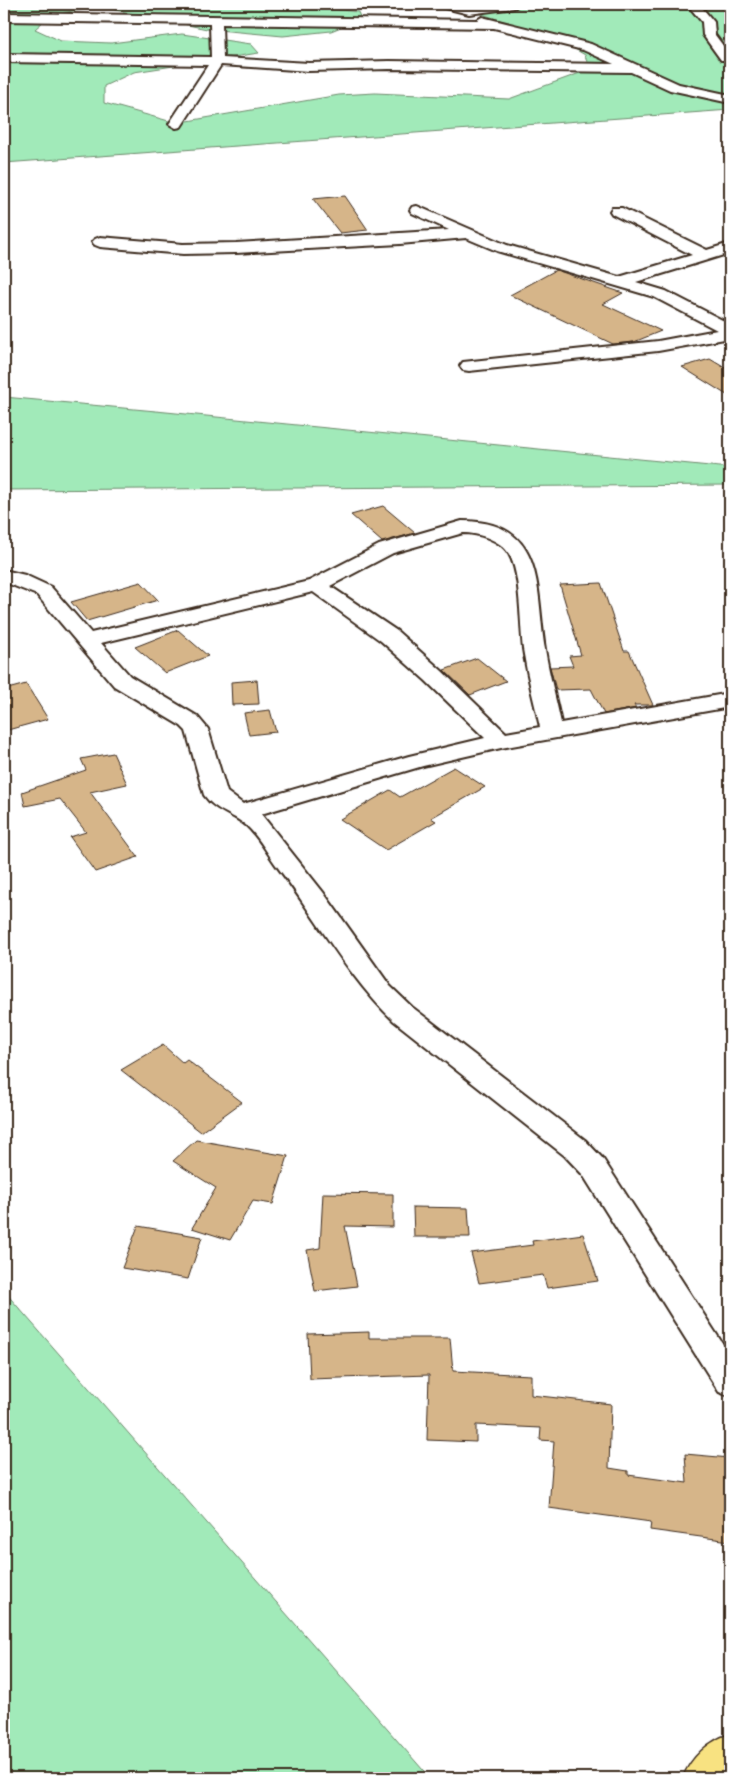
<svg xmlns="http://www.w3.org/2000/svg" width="734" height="1782" font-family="Itim,sans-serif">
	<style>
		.green { fill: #a1eab9; stroke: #6e8a6c }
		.building { fill: #d6b589; stroke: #3b2a1e }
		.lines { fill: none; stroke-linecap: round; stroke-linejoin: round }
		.minor-casing { stroke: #3b2a1e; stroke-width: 4 }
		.primary-casing { stroke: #3b2a1e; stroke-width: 3 }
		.minor { fill: #fff; fill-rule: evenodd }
		.primary { fill: #f8e281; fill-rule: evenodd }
	</style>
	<rect width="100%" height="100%" fill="#fff"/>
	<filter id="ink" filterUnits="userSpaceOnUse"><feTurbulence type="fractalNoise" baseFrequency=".02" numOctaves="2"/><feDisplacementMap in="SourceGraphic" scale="10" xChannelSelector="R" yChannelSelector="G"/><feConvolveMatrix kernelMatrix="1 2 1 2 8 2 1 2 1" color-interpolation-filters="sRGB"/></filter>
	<g filter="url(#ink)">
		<g class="green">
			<polygon points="4,4 292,4 358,12 361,19 331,31 283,36 207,29 101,7 52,14 35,29 61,41 111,43 182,34 251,44 259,53 134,72 104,86 104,103 176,123 339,95 375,93 509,99 580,73 588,65 585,55 556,38 469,10 439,4 713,4 730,15 730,110 4,163"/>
			<polygon points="4,397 156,411 730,468 730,485 4,490"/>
			<polygon points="4,1291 430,1778 4,1778"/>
		</g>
		<g class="building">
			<polygon points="345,196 368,230 340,233 313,199"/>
			<polygon points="556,270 623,293 603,304 661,331 634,342 613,344 510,295"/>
			<polygon points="710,359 730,371 730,397 682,367"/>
			<polygon points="383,506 415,533 382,542 351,515"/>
			<polygon points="141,582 158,600 87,621 71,602"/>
			<polygon points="601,583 624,651 629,651 653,705 634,705 636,708 604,714 591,689 556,690 550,667 573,666 569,656 581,655 560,585"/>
			<polygon points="178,630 208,656 165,673 135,647"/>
			<polygon points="477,658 506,681 470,695 444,670"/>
			<polygon points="257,680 259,704 232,705 231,682"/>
			<polygon points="26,684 48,719 4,731 4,690"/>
			<polygon points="270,710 276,732 249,735 244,713"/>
			<polygon points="113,753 127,784 90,792 138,857 95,872 70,837 86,832 60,799 25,806 22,792 86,770 81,759"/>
			<polygon points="454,767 485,787 431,818 436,821 386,850 340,819 390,790 400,797"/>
			<polygon points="163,1045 183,1063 187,1060 242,1102 201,1132 121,1070"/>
			<polygon points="196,1140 288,1156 273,1204 253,1201 230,1240 192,1228 216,1188 173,1161"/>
			<polygon points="323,1193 393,1194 393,1227 345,1226 357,1286 315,1291 307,1250 320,1248"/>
			<polygon points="413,1207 468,1208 470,1237 414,1237"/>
			<polygon points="138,1226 202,1237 188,1279 122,1268"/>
			<polygon points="583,1234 598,1281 547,1288 543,1275 479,1283 471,1253 533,1245 532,1241"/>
			<polygon points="369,1332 369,1338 450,1338 453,1371 531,1375 531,1395 611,1404 609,1468 628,1471 628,1475 687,1483 685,1454 730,1458 730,1541 650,1530 651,1522 549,1508 554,1441 540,1440 541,1428 476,1425 476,1442 427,1440 429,1375 310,1379 308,1334"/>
		</g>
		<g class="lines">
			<g class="minor-casing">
				<g id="minor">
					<path d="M 439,4 C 450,3 461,7 471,6 C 488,5 504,3 520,4 L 514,8 L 469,14 L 441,7 Z"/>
					<polygon points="687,4 699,4 714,22 715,35 730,55 729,60 721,60 703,35 702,22"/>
					<path d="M 4,13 L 477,20 L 482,17 L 591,44 L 679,84 L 730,95 L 730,103 L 670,90 L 631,72 L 389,69 L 309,71 L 221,65 L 181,127 L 176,128 L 169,124 L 208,65 L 4,62 L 4,54 L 211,57 L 210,24 L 4,21 ZM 222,24 L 494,28 L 583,50 L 614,64 L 389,61 L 309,63 L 223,58 Z"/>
					<polygon points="417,206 507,245 619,277 692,255 612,214 610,211 612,208 622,208 707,250 730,243 730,253 636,282 666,291 730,324 730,338 658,351 469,371 463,370 460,366 463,362 658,341 717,330 654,297 497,251 466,238 400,244 236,253 183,254 100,247 95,245 92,242 95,239 100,237 183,244 236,243 449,230 412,213 410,210 412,207"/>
					<path d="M 462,521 C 547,521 535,589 545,649 C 549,674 556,699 561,723 L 730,693 L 730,707 L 501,748 L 423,766 L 261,814 L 323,892 L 390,986 L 412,1007 L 585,1140 L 603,1159 L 730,1355 L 730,1396 L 719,1392 L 583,1175 L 565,1156 L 394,1021 C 349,978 316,918 279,869 C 269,856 259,837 247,826 C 233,814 215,811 204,795 L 186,731 L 181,726 L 114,686 L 37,595 L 4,582 L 4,570 L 25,575 L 51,587 L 91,633 L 309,581 L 379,545 ZM 463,533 C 478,533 501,540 509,554 C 521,574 520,624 523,649 C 527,675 534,701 540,727 L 506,733 L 441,670 L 397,631 L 330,586 L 393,553 ZM 313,592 L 381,641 L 425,680 L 485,738 L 409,756 L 243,804 L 227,792 L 208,729 L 197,716 L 130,676 L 101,643 Z"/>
				</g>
			</g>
			<g class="primary-casing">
				<path id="primary" d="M 730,1734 L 730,1778 L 683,1778 C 691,1757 709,1741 730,1734 Z"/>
			</g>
			<use href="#minor" class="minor"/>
			<use href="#primary" class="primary"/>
		</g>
	</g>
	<rect width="734" height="1782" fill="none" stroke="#fff" stroke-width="20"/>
	<rect x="10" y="10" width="714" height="1762" fill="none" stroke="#3b2a1e" stroke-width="2" filter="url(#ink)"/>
</svg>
